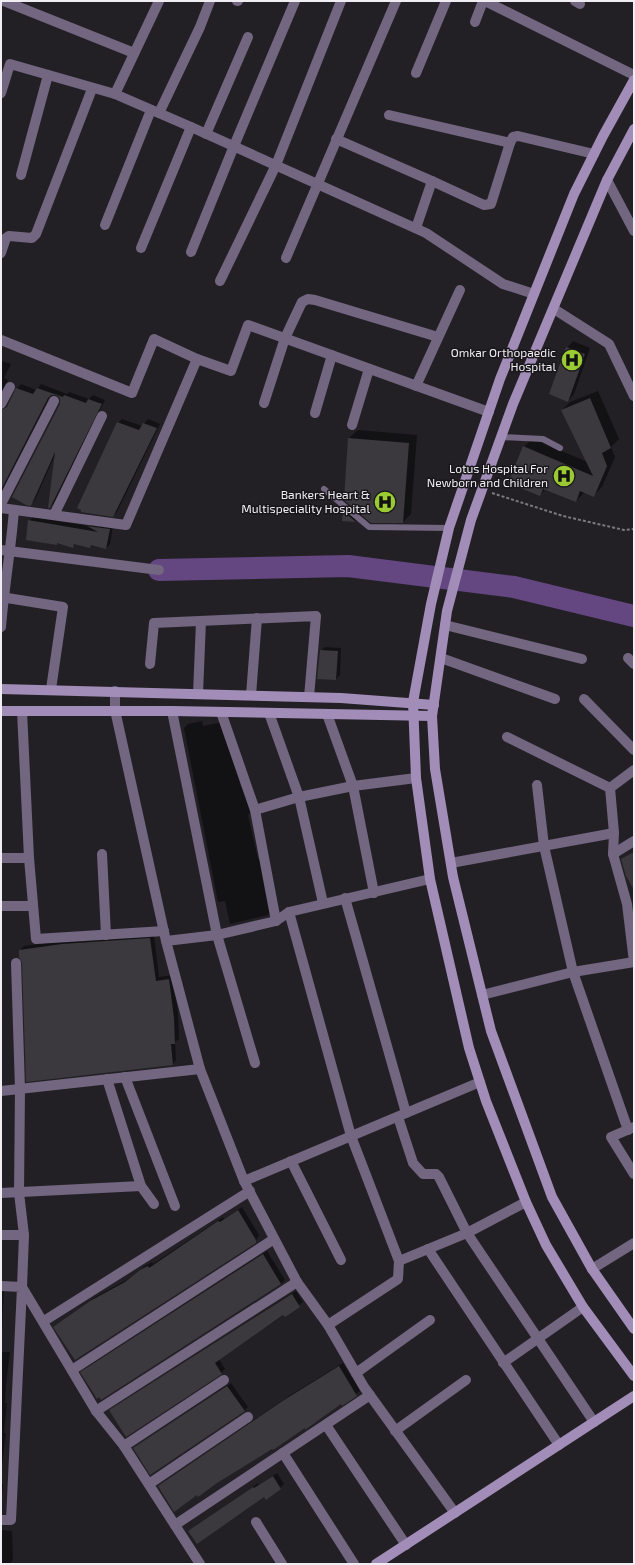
<svg xmlns="http://www.w3.org/2000/svg" width="635" height="1565" font-family="'Exo 2',sans-serif">
	<style>
		.shadow { fill: #0007 }
		.lines { fill: none; stroke-linecap: round; stroke-linejoin: round }
		.river { stroke: #644681; stroke-width: 22 }
		.building { fill: #3b393e }
		.path { stroke: #7c7a7e; stroke-width: 2; stroke-dasharray: 3 2; stroke-linecap: butt }
		.lane { stroke: #726681; stroke-width: 6 }
		.street { stroke: #726681; stroke-width: 10 }
		.secondary { stroke: #a18db8; stroke-width: 10 }
		.labels { text-anchor: middle; stroke-width: 3; stroke-linejoin: round; paint-order: stroke }
		.poi-label { font-size: 12px; fill: #f0eef2; stroke: #19171c; text-anchor: end }
	</style>
	<rect width="100%" height="100%" fill="#232025"/>
	<g class="shadow">
		<polygon points="573,341 590,348 574,394 568,401 567,348"/>
		<polygon points="1,361 11,364 4,378 8,380 1,392"/>
		<polygon points="21,384 36,390 41,384 67,394 69,392 89,399 93,395 105,400 54,503 50,507 55,455 35,500 31,504 61,404 61,397 57,394 51,394 1,492 1,405 6,407 9,406 17,389"/>
		<polygon points="598,391 619,439 611,447 615,457 602,487 594,495 584,493 576,501 545,489 540,495 524,447 532,439 588,462 562,410 570,402"/>
		<polygon points="122,419 142,426 148,419 160,424 117,512 113,516 118,423"/>
		<polygon points="358,430 417,435 411,514 403,522 362,514 356,521 343,520 344,511 351,504 349,438"/>
		<polygon points="33,517 89,526 92,523 113,526 110,544 106,548 92,544 90,547 76,543 73,546 58,542 56,544 29,521"/>
		<polygon points="325,647 341,648 340,675 336,679 321,651"/>
		<polygon points="202,721 203,726 223,722 234,755 241,787 245,787 251,812 248,815 258,859 262,858 272,911 268,915 230,924 225,901 218,902 184,728 188,724"/>
		<polygon points="154,935 159,977 173,975 178,1014 179,1039 175,1042 176,1060 172,1065 23,962 20,950 24,946 67,940"/>
		<polygon points="242,1207 259,1235 255,1242 54,1327 95,1297 130,1278 145,1266 152,1262 153,1264 223,1217 224,1219"/>
		<polygon points="267,1251 285,1280 281,1284 101,1399 86,1368"/>
		<polygon points="1,1287 4,1288 1,1352 10,1352 6,1384 5,1403 7,1403 4,1433 6,1433 2,1465 1,1484 3,1484 1,1509"/>
		<polygon points="296,1291 303,1302 219,1359 225,1369 221,1373 110,1411"/>
		<polygon points="343,1363 360,1391 342,1404 341,1403 305,1427 197,1494 159,1486 289,1396"/>
		<polygon points="231,1383 248,1407 245,1410 134,1448"/>
		<polygon points="277,1473 284,1484 280,1488 189,1531 258,1483 259,1485"/>
		<polygon points="1,1530 12,1531 13,1560 9,1564 1,1564"/>
	</g>
	<g class="lines">
		<polyline class="river" points="159,570 348,566 514,587 634,616"/>
	</g>
	<g class="building">
		<polygon points="566,347 585,354 568,402 549,394"/>
		<polygon points="16,388 33,394 37,388 57,395 51,395 48,398 1,490 1,410 7,407"/>
		<polygon points="57,395 63,397 64,395 86,403 88,399 102,404 50,508 48,508 55,452 31,506 26,505 12,497 60,404 60,398"/>
		<polygon points="590,398 611,448 602,453 607,466 594,497 580,491 576,502 543,489 540,496 508,483 523,446 593,476 561,410"/>
		<polygon points="117,422 139,430 143,423 157,428 113,517 81,512 81,510 77,508"/>
		<polygon points="348,438 409,443 403,523 371,523 344,500"/>
		<polygon points="343,511 356,522 342,521"/>
		<polygon points="28,520 98,532 87,526 110,529 106,549 91,545 90,548 74,544 73,548 57,543 57,545 26,540"/>
		<polygon points="320,650 338,651 336,680 317,679"/>
		<polygon points="634,852 634,890 626,876 621,859"/>
		<polygon points="150,938 156,981 169,979 174,1018 175,1044 171,1044 173,1065 26,1082 22,963 19,957 19,950 62,944"/>
		<polygon points="238,1210 256,1240 256,1243 75,1360 53,1327 90,1301 125,1282 140,1270 148,1266 149,1268 218,1221 220,1222"/>
		<polygon points="263,1254 281,1284 101,1400 99,1397 97,1399 80,1372"/>
		<polygon points="292,1294 300,1307 285,1317 283,1315 215,1363 222,1374 126,1437 109,1410"/>
		<polygon points="339,1366 357,1396 342,1406 341,1404 305,1430 305,1428 273,1450 272,1449 217,1483 198,1497 197,1495 174,1512 158,1486 284,1400"/>
		<polygon points="227,1386 245,1411 150,1475 133,1448"/>
		<polygon points="273,1476 281,1489 266,1500 264,1497 197,1544 188,1531 253,1487 254,1488"/>
	</g>
	<g class="lines">
		<polyline class="path" points="492,493 563,516 624,530 634,529"/>
		<g class="lane">
			<polyline points="501,437 543,439 560,448"/>
			<polyline points="324,489 369,527 449,528"/>
		</g>
		<g class="street">
			<polyline points="4,1 134,53"/>
			<polyline points="237,1 238,1"/>
			<polyline points="485,1 634,75"/>
			<polyline points="575,1 580,4"/>
			<polyline points="475,22 483,1"/>
			<polyline points="416,73 446,1"/>
			<polyline points="1,93 10,64 115,94 191,127 426,233 503,284 534,294"/>
			<polyline points="115,94 159,1"/>
			<polyline points="159,113 200,27 210,1"/>
			<polyline points="389,115 510,143"/>
			<polyline points="206,134 248,37"/>
			<polyline points="336,139 432,181 416,228"/>
			<polyline points="21,175 48,75"/>
			<polyline points="607,180 634,231"/>
			<polyline points="432,181 484,205 491,204 510,143 513,137 518,136 594,154"/>
			<polyline points="105,225 151,110"/>
			<polyline points="141,248 191,127"/>
			<polyline points="191,252 234,146 295,1"/>
			<polyline points="1,253 6,238 9,236 32,238 36,234 92,89"/>
			<polyline points="286,258 396,1"/>
			<polyline points="220,281 276,165 341,1"/>
			<polyline points="554,309 609,344 634,396"/>
			<polyline points="1,340 132,393 154,339 197,359"/>
			<polyline points="416,386 460,290"/>
			<polyline points="264,403 285,338 302,302 308,299 315,300 438,337"/>
			<polyline points="1,404 10,387"/>
			<polyline points="315,413 332,355"/>
			<polyline points="352,425 369,369"/>
			<polyline points="1,504 54,401"/>
			<polyline points="1,508 126,525 197,359 231,371 248,325 489,412"/>
			<polyline points="54,515 102,416"/>
			<polyline points="1,550 159,570"/>
			<polyline points="1,597 63,607 51,689"/>
			<polyline points="445,625 582,659"/>
			<path d="M 1,627 C 4,588 11,549 14,510"/>
			<polyline points="441,658 555,699"/>
			<polyline points="628,658 634,664"/>
			<polyline points="150,664 154,623 316,616 309,697"/>
			<polyline points="115,691 115,710 166,941 200,1069 244,1181 297,1282 328,1325 364,1387 455,1513"/>
			<polyline points="198,694 201,621"/>
			<polyline points="251,695 257,618"/>
			<polyline points="584,699 634,750"/>
			<polyline points="22,711 29,858 36,939 164,931"/>
			<polyline points="172,711 217,935 255,1063"/>
			<polyline points="221,712 255,810 276,921"/>
			<polyline points="269,713 299,797 323,903"/>
			<polyline points="327,714 353,786 374,893"/>
			<polyline points="507,737 610,788"/>
			<polyline points="634,770 610,788 614,833 613,854 627,904 634,962"/>
			<polyline points="537,785 544,846 573,972 628,1130"/>
			<polyline points="255,810 299,797 353,786 416,778"/>
			<polyline points="102,854 106,935"/>
			<polyline points="613,854 634,841"/>
			<polyline points="1,858 29,858"/>
			<polyline points="451,863 614,833"/>
			<polyline points="345,898 406,1113"/>
			<polyline points="1,906 33,906"/>
			<polyline points="289,912 351,1136 399,1261 398,1279 328,1325"/>
			<polyline points="166,941 217,935 276,921 289,912 430,879"/>
			<polyline points="16,963 20,1089 19,1193 24,1235 22,1287 96,1411 124,1446 200,1564"/>
			<polyline points="482,995 573,972 634,962"/>
			<polyline points="125,1077 175,1206"/>
			<polyline points="107,1079 141,1186 154,1204"/>
			<polyline points="1,1091 200,1069"/>
			<polyline points="398,1117 413,1163 423,1174 436,1174 439,1177 467,1233 594,1422"/>
			<polyline points="634,1127 611,1137 634,1174"/>
			<polyline points="291,1161 341,1260"/>
			<polyline points="244,1181 480,1082"/>
			<polyline points="1,1193 141,1186"/>
			<polyline points="1,1235 24,1235"/>
			<polyline points="428,1249 559,1445"/>
			<polyline points="399,1261 467,1233 526,1202"/>
			<polyline points="592,1269 634,1243"/>
			<polyline points="1,1286 22,1287 11,1520 1,1520"/>
			<polyline points="44,1321 250,1191"/>
			<polyline points="503,1363 583,1307"/>
			<polyline points="72,1370 274,1239"/>
			<polyline points="356,1373 430,1320"/>
			<polyline points="96,1411 297,1282"/>
			<polyline points="326,1425 406,1545"/>
			<polyline points="395,1431 466,1380"/>
			<polyline points="124,1446 224,1380"/>
			<polyline points="283,1453 354,1564"/>
			<polyline points="149,1484 248,1417"/>
			<polyline points="256,1522 282,1564"/>
			<polyline points="175,1525 370,1395"/>
		</g>
		<g class="secondary">
			<polyline points="634,80 603,136 574,194 500,379 449,528 431,604 413,702 416,778 430,879 469,1048 486,1101 526,1202 546,1245 583,1307 634,1376"/>
			<polyline points="634,129 607,180 513,404 471,520 447,611 432,716 435,769 453,877 491,1031 552,1197 592,1269 634,1329"/>
			<polyline points="1,689 341,698 434,705"/>
			<polyline points="1,711 172,711 432,716"/>
			<polyline points="376,1564 634,1396"/>
		</g>
	</g>
	<defs>
		<g id="hospital-disc" transform="scale(1.15)"><circle r="9.5" fill="#9bcb32" stroke="#19171c"/><path d="M-5-5h3v3.5h4V-5h3V5h-3V1.5h-4V5h-3Z" fill="#111"/></g>
	</defs>
	<g fill-rule="evenodd">
		<use href="#hospital-disc" x="572" y="360"/>
		<use href="#hospital-disc" x="564" y="476"/>
		<use href="#hospital-disc" x="385" y="502"/>
	</g>
	<g class="labels">
		<g class="poi-label">
			<text x="556" y="357">Omkar Orthopaedic<tspan x="556" dy="14">Hospital</tspan></text>
			<text x="548" y="473">Lotus Hospital For<tspan x="548" dy="14">Newborn and Children</tspan></text>
			<text x="370" y="499">Bankers Heart &amp;<tspan x="370" dy="14">Multispeciality Hospital</tspan></text>
		</g>
	</g>
	<rect width="635" height="1565" fill="none" stroke="#f0eef2" stroke-width="4"/>
</svg>
